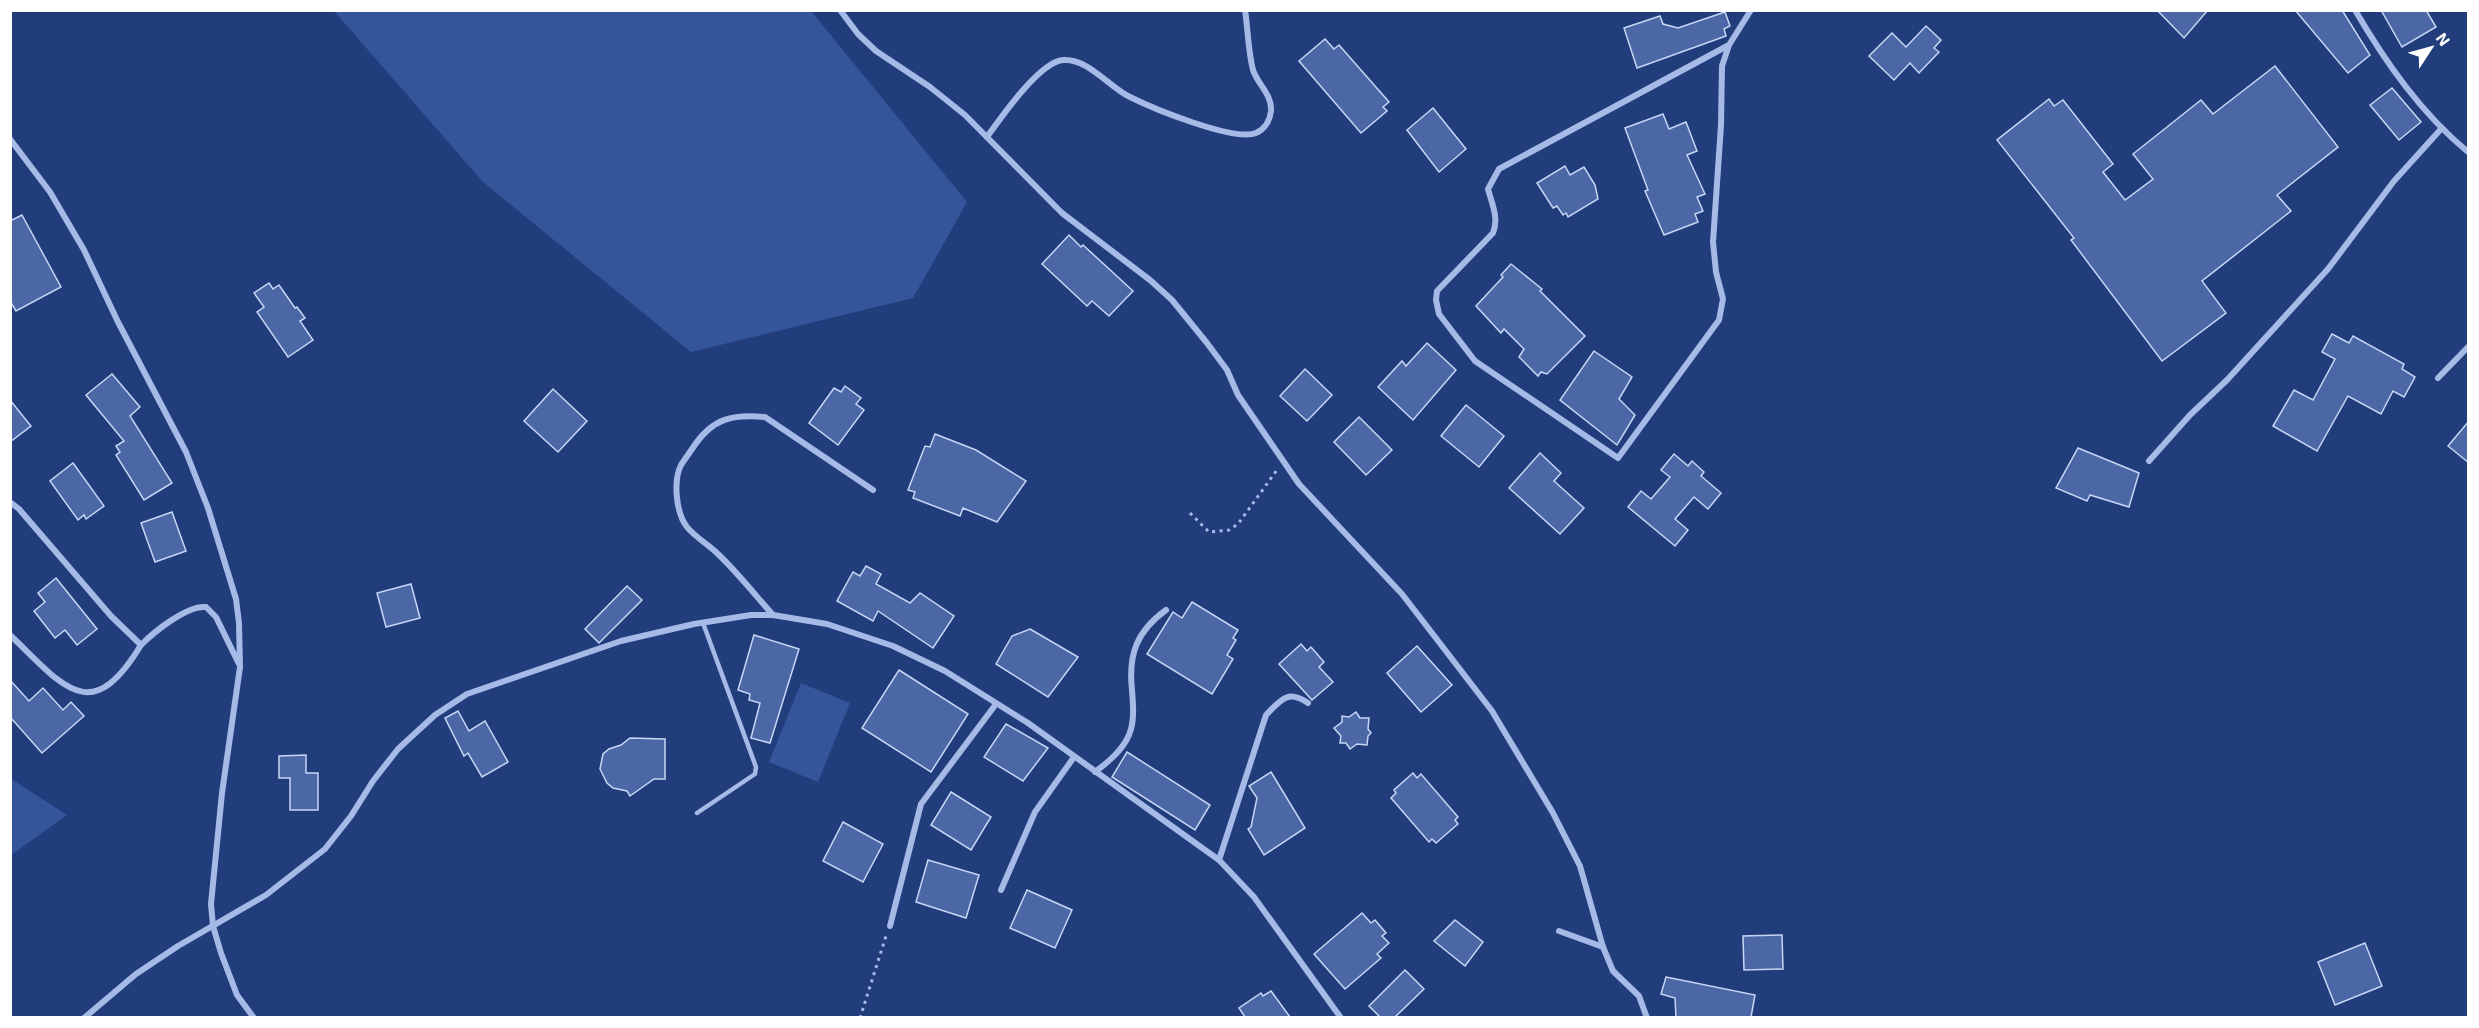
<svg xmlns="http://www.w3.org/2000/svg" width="2479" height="1028" font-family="'Exo 2',sans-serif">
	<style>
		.green { fill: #35559a }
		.building { fill: #4b67a5; stroke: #c8d6f5; stroke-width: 1.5 }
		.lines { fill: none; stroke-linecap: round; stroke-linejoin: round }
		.path { stroke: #a5bae6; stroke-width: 3; stroke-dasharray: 3 4.5; stroke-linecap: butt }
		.service { stroke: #a5bae6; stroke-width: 4.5 }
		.minor { stroke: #a5bae6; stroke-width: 6 }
	</style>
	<rect width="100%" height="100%" fill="#223d7c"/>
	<g class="green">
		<polygon points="334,11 811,11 967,202 913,298 691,352 483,182"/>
		<polygon points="801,683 850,703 818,782 769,762"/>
		<polygon points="10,778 67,815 11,855 10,855"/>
	</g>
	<g class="building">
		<polygon points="2157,10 2208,10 2184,38"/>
		<polygon points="2295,10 2342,10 2370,55 2348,73"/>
		<polygon points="2381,10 2426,10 2436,27 2402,47"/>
		<polygon points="1725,12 1730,26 1724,29 1726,36 1637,68 1624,28 1660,16 1663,24 1678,28"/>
		<polygon points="1926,26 1941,40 1934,48 1939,52 1919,73 1910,63 1894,80 1869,56 1892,33 1906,47"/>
		<polygon points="1325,39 1334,49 1339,45 1389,102 1383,107 1387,111 1361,133 1299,61"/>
		<polygon points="2275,66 2338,147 2277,195 2291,211 2202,281 2226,313 2162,361 2071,240 2074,238 1997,140 2049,99 2054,106 2063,100 2113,164 2103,172 2125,200 2153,179 2133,154 2201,100 2213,114"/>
		<polygon points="2392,88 2421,122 2399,140 2370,105"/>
		<polygon points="1433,108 1466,149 1439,172 1407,130"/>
		<polygon points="1663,114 1669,129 1686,122 1697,151 1687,155 1705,194 1697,197 1703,211 1695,214 1698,222 1664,235 1645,191 1648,190 1625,128"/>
		<polygon points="1565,166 1570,175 1584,167 1595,185 1598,199 1568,217 1566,213 1563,215 1557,206 1553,208 1537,183"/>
		<polygon points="22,215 61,287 16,311 10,301 10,221"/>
		<polygon points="1069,235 1081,247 1083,245 1133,291 1109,316 1092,301 1087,306 1042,264"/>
		<polygon points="1511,264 1542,289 1540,291 1585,336 1547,374 1541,372 1538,376 1519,357 1524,349 1504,329 1501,333 1476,306 1503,277 1501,275"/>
		<polygon points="269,283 273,289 279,285 295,308 297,307 305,318 300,321 313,340 288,357 257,312 264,307 254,293"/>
		<polygon points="2332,334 2349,343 2353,336 2404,364 2402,369 2415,377 2404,397 2393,391 2381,414 2348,396 2317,451 2273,426 2294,390 2313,400 2335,359 2322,352"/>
		<polygon points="1427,343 1456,370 1413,420 1378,387 1402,361 1406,366"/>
		<polygon points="1594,351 1632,377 1619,399 1635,415 1617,445 1560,400"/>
		<polygon points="1305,369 1332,395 1307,421 1280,396"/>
		<polygon points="112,374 140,407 130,416 172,483 144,500 116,455 120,452 116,446 124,441 86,395"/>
		<polygon points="845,386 861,398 856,404 864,410 838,445 809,423 834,388 841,392"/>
		<polygon points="553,389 587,421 558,452 524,421"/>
		<polygon points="10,400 31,426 10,442"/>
		<polygon points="1466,405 1504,436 1479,467 1441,436"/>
		<polygon points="1359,417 1392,450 1366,475 1334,442"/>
		<polygon points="2469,421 2469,463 2448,446"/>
		<polygon points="935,434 976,450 1026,481 997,522 963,508 960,516 913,498 915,492 908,490 925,446 930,447"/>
		<polygon points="2078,448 2139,473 2129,507 2090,495 2087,501 2056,488"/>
		<polygon points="1540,453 1561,473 1554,481 1584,508 1560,534 1509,488"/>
		<polygon points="1674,454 1688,466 1692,461 1704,472 1701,476 1721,493 1708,509 1694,497 1675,519 1688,530 1675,546 1628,507 1641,491 1651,499 1670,477 1661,470"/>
		<polygon points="73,463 104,506 86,519 84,515 78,520 50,481"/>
		<polygon points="172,512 186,551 155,562 141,523"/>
		<polygon points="866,566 881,574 876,584 910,603 920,593 954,616 933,648 878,611 873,621 837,601 853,572 860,576"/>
		<polygon points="56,578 97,629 77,645 65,630 55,638 34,611 45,602 38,593"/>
		<polygon points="411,584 420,618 386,627 377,593"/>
		<polygon points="627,586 642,600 599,643 585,629"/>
		<polygon points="1192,602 1238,630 1233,638 1236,640 1227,655 1233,659 1212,694 1147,654 1173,612 1182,618"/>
		<polygon points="1030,629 1078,657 1048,697 996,664 1012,636"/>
		<polygon points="754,635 799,649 770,743 751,738 760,703 749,700 750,694 738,690"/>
		<polygon points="1301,644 1307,651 1311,647 1324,662 1319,667 1333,682 1312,700 1279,664"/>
		<polygon points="1417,646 1452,685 1421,712 1387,673"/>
		<polygon points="899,670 968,714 931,772 862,728"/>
		<polygon points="10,680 29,701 43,688 63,710 71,702 84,716 42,753 10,717"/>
		<polygon points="458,711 469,731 485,721 508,762 482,777 468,753 464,756 445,718"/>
		<polygon points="1356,712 1360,718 1369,718 1368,729 1371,733 1368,736 1367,745 1357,744 1350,749 1346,743 1340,743 1341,736 1334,728 1342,722 1342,716 1349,717"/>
		<polygon points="1006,724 1048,748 1023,781 984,757"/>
		<polygon points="630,738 665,739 665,779 654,779 630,796 627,791 613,788 607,783 600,769 603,754 609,749 621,745"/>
		<polygon points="1127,752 1210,805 1195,830 1112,777"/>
		<polygon points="306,755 306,773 318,773 318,810 290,810 290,778 279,778 279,756"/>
		<polygon points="1271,772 1305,828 1264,855 1248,829 1251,827 1257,798 1249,786"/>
		<polygon points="1413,773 1417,778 1421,774 1458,817 1455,820 1458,824 1436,843 1432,839 1429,842 1391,798 1396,793 1394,790"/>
		<polygon points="951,792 991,817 971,850 931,825"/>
		<polygon points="843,822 883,844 863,882 823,861"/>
		<polygon points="928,860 979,875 966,918 916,902"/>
		<polygon points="1027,890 1072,910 1055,948 1010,928"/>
		<polygon points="1362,913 1371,923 1375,920 1386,933 1382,936 1389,943 1377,954 1381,958 1345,989 1314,954"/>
		<polygon points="1455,920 1483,942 1465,966 1434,941"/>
		<polygon points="1782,935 1783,969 1744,970 1743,936"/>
		<polygon points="2365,943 2382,986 2335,1005 2318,962"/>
		<polygon points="1405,970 1424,989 1395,1017 1380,1017 1369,1006"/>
		<polygon points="1666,977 1755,995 1751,1017 1676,1017 1675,998 1661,994"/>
		<polygon points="1271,991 1290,1017 1245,1017 1239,1008 1261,993 1263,996"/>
	</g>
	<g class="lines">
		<g class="path">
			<polyline points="1190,513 1209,532 1229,530 1238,524 1277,470"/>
			<polyline points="860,1018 886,936"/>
		</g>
		<polyline class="service" points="697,813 755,774 756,767 703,623"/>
		<g class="minor">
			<polyline points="840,10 858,34 876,51 930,87 965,115 1062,213 1150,280 1172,300 1207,343 1227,370 1238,395 1299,484 1402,594 1492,711 1553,813 1580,866 1603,947 1613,971 1639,996 1647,1018"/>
			<path d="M 2355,10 C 2386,63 2421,113 2468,152"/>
			<path d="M 1729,45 L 1499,169 L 1488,189 C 1492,204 1499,218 1493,233 L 1437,291 L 1436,300 L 1439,314 L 1475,361 L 1618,458 L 1719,320 L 1723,299 L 1716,272 L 1713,242 L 1721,125 L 1722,66 L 1729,45 L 1751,10"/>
			<path d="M 987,137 C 1000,119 1039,62 1063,60 C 1088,58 1109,87 1130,97 C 1152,108 1234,142 1256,133 C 1265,129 1270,120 1271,111 C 1272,94 1258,85 1253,70 C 1248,51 1248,29 1245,10"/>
			<polyline points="10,139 50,192 84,250 118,322 186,452 208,508 236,599 239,623 240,667 222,793 211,904 213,926 221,953 237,995 254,1018"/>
			<polyline points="2438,378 2468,347"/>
			<polyline points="2149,461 2190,415 2227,380 2328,269 2394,181 2441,129"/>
			<path d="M 10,502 L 19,509 L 111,616 L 141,645 C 154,632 187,605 206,607 L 216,617 L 239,664"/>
			<path d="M 773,615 C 755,595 738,573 718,554 C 709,545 695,537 687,527 C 676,513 673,481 681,465 C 685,459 690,452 694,446 C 713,418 733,414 765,417 L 873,490"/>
			<path d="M 10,635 C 63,685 90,729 141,645"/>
			<path d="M 1095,772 C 1108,762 1122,751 1129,735 C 1135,720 1133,705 1132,690 C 1128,654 1137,631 1166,610"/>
			<path d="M 1219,860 L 1266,715 C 1281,700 1287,689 1308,703"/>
			<polyline points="1001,890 1035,812 1074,757"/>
			<polyline points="890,926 921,804 996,704"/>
			<polyline points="1559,931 1603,947"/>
			<polyline points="84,1018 136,974 178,946 266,895 325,849 351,816 373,781 398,749 435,715 467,694 621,641 694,624 751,615 773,615 827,624 893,646 945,671 1028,723 1219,860 1254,897 1341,1018"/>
		</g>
	</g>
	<rect width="2479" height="1028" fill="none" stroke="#ffffff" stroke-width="24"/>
	<g transform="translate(2431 48) rotate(54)" stroke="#223d7c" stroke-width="4.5" paint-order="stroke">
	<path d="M0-4.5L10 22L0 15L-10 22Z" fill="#ffffff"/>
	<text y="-9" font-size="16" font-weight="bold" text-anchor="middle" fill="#ffffff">N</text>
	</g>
</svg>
